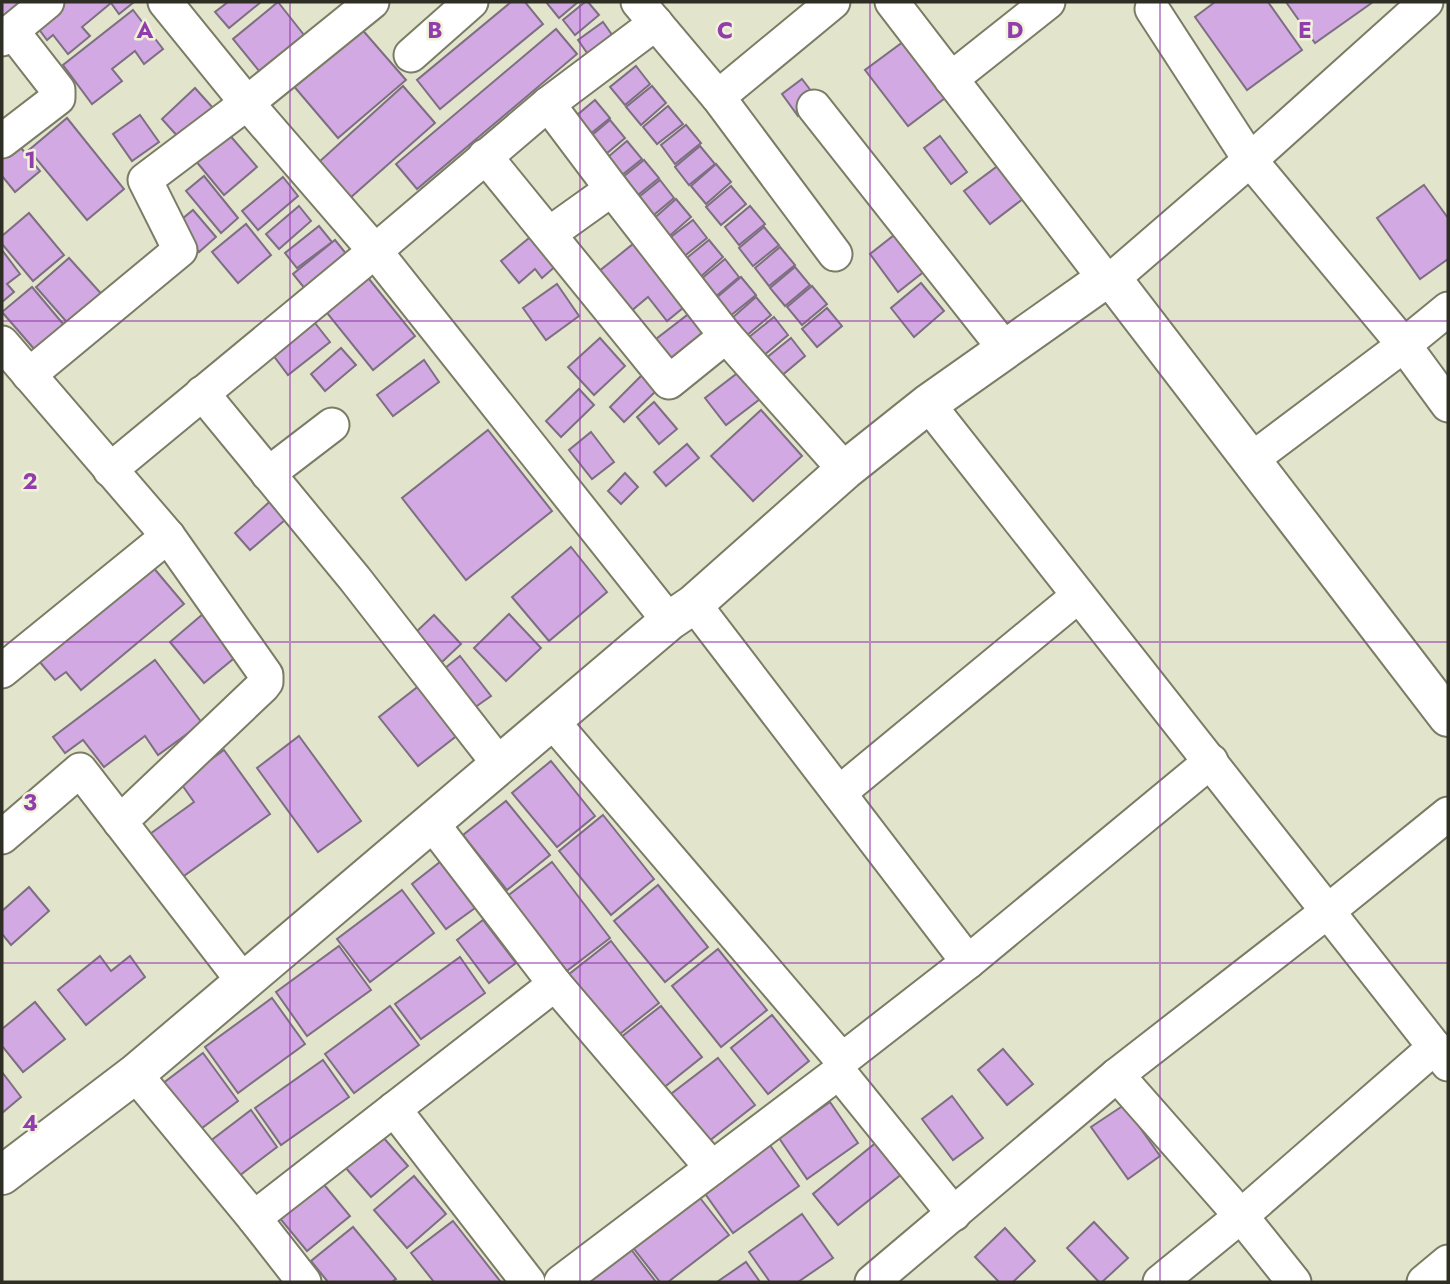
<svg xmlns="http://www.w3.org/2000/svg" width="1450" height="1284" font-family="Jost,sans-serif">
	<style>
		.building { fill: #d3a9e3; stroke: #7d6f82; stroke-width: 2 }
		.lines { fill: none; stroke-linecap: round; stroke-linejoin: round }
		.minor-casing { stroke: #7a7c65; stroke-width: 37 }
		.tertiary-casing { stroke: #7a7c65; stroke-width: 42 }
		.minor { stroke: #fff; stroke-width: 33 }
		.tertiary { stroke: #fff; stroke-width: 38 }
		.grid { fill: none; stroke: #913eac; stroke-width: 2; stroke-opacity: 0.55 }
		.grid-label { font-size: 23px; text-anchor: middle; font-weight: bold; fill: #913eac; stroke: #f0f2d9; stroke-width: 5; stroke-linejoin: round; paint-order: stroke }
	</style>
	<rect width="100%" height="100%" fill="#e3e4cc"/>
	<g class="building">
		<polygon points="2,2 31,2 2,27"/>
		<polygon points="54,2 134,2 119,14 111,3 82,27 90,36 68,54 53,35 47,40 32,20"/>
		<polygon points="228,2 261,2 229,28 215,12"/>
		<polygon points="278,2 308,40 264,77 233,39"/>
		<polygon points="511,2 525,2 543,24 440,109 417,80"/>
		<polygon points="546,2 578,2 559,18"/>
		<polygon points="585,2 588,2 599,15 575,35 563,20"/>
		<polygon points="1215,2 1268,2 1302,50 1247,90 1195,17"/>
		<polygon points="1286,2 1373,2 1315,43"/>
		<polygon points="133,10 163,49 144,64 135,51 112,69 122,81 92,104 63,65"/>
		<polygon points="603,22 615,39 590,57 578,40"/>
		<polygon points="359,26 406,80 338,138 292,84"/>
		<polygon points="556,29 577,54 417,189 396,164"/>
		<polygon points="907,39 949,95 908,126 865,70"/>
		<polygon points="636,66 650,84 625,105 610,87"/>
		<polygon points="802,79 818,100 798,116 782,94"/>
		<polygon points="403,86 435,123 350,198 319,162"/>
		<polygon points="652,86 666,103 641,125 626,107"/>
		<polygon points="195,88 213,108 180,139 162,119"/>
		<polygon points="595,100 610,118 584,139 570,121"/>
		<polygon points="668,106 683,124 657,144 643,127"/>
		<polygon points="140,115 159,142 132,161 113,134"/>
		<polygon points="67,118 124,189 87,220 29,150"/>
		<polygon points="610,120 625,138 600,159 585,141"/>
		<polygon points="686,125 701,143 675,164 661,145"/>
		<polygon points="227,132 257,167 224,195 195,160"/>
		<polygon points="940,136 967,172 951,184 924,148"/>
		<polygon points="13,138 40,171 15,192 2,176 2,147"/>
		<polygon points="627,141 642,159 617,179 602,162"/>
		<polygon points="700,146 715,164 689,185 675,167"/>
		<polygon points="644,160 659,178 633,199 618,181"/>
		<polygon points="1003,162 1028,195 990,224 964,191"/>
		<polygon points="716,164 731,182 706,204 691,186"/>
		<polygon points="204,176 238,218 221,233 186,191"/>
		<polygon points="283,177 298,196 258,230 242,211"/>
		<polygon points="660,180 674,198 649,219 634,201"/>
		<polygon points="1424,185 1448,218 1448,259 1420,279 1377,218"/>
		<polygon points="731,186 746,204 721,225 706,207"/>
		<polygon points="676,199 691,217 666,239 651,221"/>
		<polygon points="299,206 311,221 279,249 266,234"/>
		<polygon points="750,206 765,224 739,245 725,227"/>
		<polygon points="193,210 216,237 199,252 176,224"/>
		<polygon points="29,213 64,255 33,281 2,244 2,236"/>
		<polygon points="693,220 707,238 682,258 667,240"/>
		<polygon points="246,224 271,255 238,283 212,252"/>
		<polygon points="319,226 332,242 297,268 285,253"/>
		<polygon points="764,227 779,245 753,266 739,248"/>
		<polygon points="898,232 926,270 898,292 870,254"/>
		<polygon points="534,234 558,264 542,278 535,269 519,283 501,261"/>
		<polygon points="335,240 352,261 310,295 293,274"/>
		<polygon points="638,240 689,303 667,321 648,297 630,312 598,272"/>
		<polygon points="709,240 723,257 698,279 683,261"/>
		<polygon points="780,247 795,265 769,286 755,268"/>
		<polygon points="2,250 20,274 7,284 14,292 2,302"/>
		<polygon points="69,258 105,298 72,328 36,287"/>
		<polygon points="725,259 739,277 714,298 700,280"/>
		<polygon points="795,267 810,285 785,306 770,288"/>
		<polygon points="365,274 415,336 373,370 323,308"/>
		<polygon points="741,277 756,295 730,316 715,299"/>
		<polygon points="921,283 944,311 914,337 891,308"/>
		<polygon points="557,284 579,316 546,340 523,308"/>
		<polygon points="812,286 827,304 802,325 787,307"/>
		<polygon points="32,287 64,325 35,350 2,312"/>
		<polygon points="756,297 771,315 746,336 731,319"/>
		<polygon points="827,308 842,326 817,347 802,329"/>
		<polygon points="695,309 713,331 674,362 656,339"/>
		<polygon points="774,317 788,335 763,356 748,338"/>
		<polygon points="311,318 330,342 288,375 270,351"/>
		<polygon points="600,338 625,366 594,395 568,367"/>
		<polygon points="791,338 805,356 780,377 765,359"/>
		<polygon points="341,348 356,365 325,391 311,374"/>
		<polygon points="424,360 439,382 393,416 377,395"/>
		<polygon points="744,368 764,396 726,425 705,398"/>
		<polygon points="643,374 658,389 624,422 610,407"/>
		<polygon points="579,389 594,405 561,437 546,421"/>
		<polygon points="654,402 677,429 659,444 637,417"/>
		<polygon points="761,410 802,456 753,501 711,456"/>
		<polygon points="488,430 552,511 466,580 402,498"/>
		<polygon points="591,432 614,462 592,479 569,450"/>
		<polygon points="687,444 699,458 666,486 654,472"/>
		<polygon points="625,473 638,487 621,504 608,491"/>
		<polygon points="276,496 292,514 250,550 235,533"/>
		<polygon points="571,547 607,592 549,641 512,597"/>
		<polygon points="152,566 184,604 81,690 66,672 55,680 39,661"/>
		<polygon points="210,608 244,650 204,683 170,642"/>
		<polygon points="509,614 541,648 506,681 474,648"/>
		<polygon points="434,615 461,644 442,662 415,633"/>
		<polygon points="460,656 491,696 474,708 444,669"/>
		<polygon points="155,660 202,723 158,755 145,736 104,767 83,740 65,753 53,737"/>
		<polygon points="429,678 468,727 418,766 379,717"/>
		<polygon points="299,736 361,821 318,852 257,768"/>
		<polygon points="224,750 270,814 181,878 150,834 194,802 180,782"/>
		<polygon points="551,761 595,816 557,847 512,793"/>
		<polygon points="506,801 550,855 507,890 463,835"/>
		<polygon points="603,815 654,879 611,915 559,851"/>
		<polygon points="440,862 475,908 446,929 412,884"/>
		<polygon points="552,862 610,938 564,973 506,897"/>
		<polygon points="658,885 708,947 665,982 614,921"/>
		<polygon points="29,887 49,911 11,945 2,934 2,911"/>
		<polygon points="402,890 434,933 370,982 337,939"/>
		<polygon points="483,920 516,963 489,983 457,940"/>
		<polygon points="611,941 659,1003 616,1037 568,975"/>
		<polygon points="339,946 371,990 307,1036 276,992"/>
		<polygon points="718,949 767,1010 721,1047 672,986"/>
		<polygon points="100,956 111,971 130,956 145,977 86,1025 58,990"/>
		<polygon points="460,957 485,993 421,1039 395,1004"/>
		<polygon points="272,998 305,1044 238,1093 205,1047"/>
		<polygon points="35,1002 65,1039 23,1072 2,1046 2,1029"/>
		<polygon points="390,1006 419,1045 354,1093 325,1054"/>
		<polygon points="661,1006 702,1057 657,1093 616,1041"/>
		<polygon points="772,1015 809,1061 768,1094 731,1048"/>
		<polygon points="1003,1049 1033,1084 1007,1105 978,1070"/>
		<polygon points="203,1053 238,1101 198,1131 162,1084"/>
		<polygon points="718,1058 755,1105 704,1145 667,1097"/>
		<polygon points="323,1060 349,1097 281,1145 255,1108"/>
		<polygon points="2,1072 21,1097 2,1113"/>
		<polygon points="952,1096 983,1138 953,1160 922,1119"/>
		<polygon points="830,1102 858,1143 807,1179 779,1138"/>
		<polygon points="1124,1105 1160,1156 1128,1179 1091,1127"/>
		<polygon points="251,1110 277,1147 235,1179 209,1142"/>
		<polygon points="376,1129 408,1166 371,1197 339,1160"/>
		<polygon points="767,1141 799,1186 733,1233 701,1188"/>
		<polygon points="878,1141 903,1173 838,1225 813,1194"/>
		<polygon points="316,1175 350,1216 307,1251 273,1210"/>
		<polygon points="414,1176 446,1214 407,1248 374,1210"/>
		<polygon points="693,1189 729,1235 668,1282 660,1282 627,1240"/>
		<polygon points="802,1214 833,1258 798,1282 770,1282 749,1252"/>
		<polygon points="453,1221 500,1281 499,1282 434,1282 411,1253"/>
		<polygon points="1094,1222 1128,1258 1102,1282 1099,1282 1067,1248"/>
		<polygon points="353,1227 396,1279 392,1282 328,1282 311,1261"/>
		<polygon points="1005,1228 1035,1261 1013,1282 999,1282 975,1257"/>
		<polygon points="627,1244 656,1282 578,1282"/>
		<polygon points="746,1262 760,1282 717,1282"/>
	</g>
	<g class="lines">
		<g class="minor-casing">
			<g id="minor">
				<polyline points="165,2 247,103 375,251 669,621"/>
				<polyline points="638,2 718,97 835,254"/>
				<polyline points="892,2 1105,279"/>
				<polyline points="1152,9 1250,160 1404,345 1448,405"/>
				<polyline points="2,39 47,2"/>
				<polyline points="411,55 471,2"/>
				<polyline points="951,79 1048,2"/>
				<polyline points="718,97 833,2"/>
				<polyline points="548,104 612,189 726,336 845,470"/>
				<polyline points="814,107 1005,349"/>
				<polyline points="2,141 58,98 58,90 12,31"/>
				<polyline points="485,156 669,382 726,336"/>
				<polyline points="549,234 612,189"/>
				<polyline points="1111,280 1250,160 1426,2"/>
				<polyline points="2,343 168,536 266,675 266,682 263,686 120,822"/>
				<polyline points="29,375 180,250 145,180 247,103 372,2"/>
				<polyline points="202,393 355,579 499,764"/>
				<polyline points="928,404 1448,1064"/>
				<polyline points="1251,460 1404,345 1448,309"/>
				<polyline points="110,470 375,251 548,104 656,23"/>
				<polyline points="268,474 332,425"/>
				<polyline points="694,604 968,962"/>
				<polyline points="2,671 168,536"/>
				<polyline points="552,721 842,1060"/>
				<polyline points="839,793 1078,596"/>
				<polyline points="431,822 555,984 712,1168"/>
				<polyline points="2,837 80,770 243,981"/>
				<polyline points="839,1072 954,1214"/>
				<polyline points="135,1074 254,1218 304,1282"/>
				<polyline points="1117,1075 1241,1216 1294,1282"/>
				<polyline points="394,1109 528,1282"/>
				<polyline points="254,1218 555,984"/>
				<polyline points="561,1282 839,1072 842,1060 968,962 1211,761"/>
				<polyline points="872,1282 1117,1075 1328,911 1448,814"/>
				<polyline points="1160,1282 1241,1216 1435,1047"/>
				<polyline points="1424,1282 1448,1262"/>
			</g>
		</g>
		<g class="tertiary-casing">
			<polyline id="tertiary" points="2,1175 135,1074 669,621 694,604 845,470 928,404 1105,279 1111,280 1119,288 1448,717"/>
		</g>
		<use href="#minor" class="minor"/>
		<use href="#tertiary" class="tertiary"/>
	</g>
	<path class="grid" d="M 290,2 L 290,1282M 580,2 L 580,1282M 870,2 L 870,1282M 1160,2 L 1160,1282M 2,321 L 1448,321M 2,642 L 1448,642M 2,963 L 1448,963"/>
	<g class="grid-label">
		<text x="145" y="38">A</text>
		<text x="435" y="38">B</text>
		<text x="725" y="38">C</text>
		<text x="1015" y="38">D</text>
		<text x="1305" y="38">E</text>
		<text x="30" y="168">1</text>
		<text x="30" y="489">2</text>
		<text x="30" y="810">3</text>
		<text x="30" y="1131">4</text>
	</g>
	<rect width="1450" height="1284" fill="none" stroke="#2e2e25" stroke-width="7"/>
</svg>
